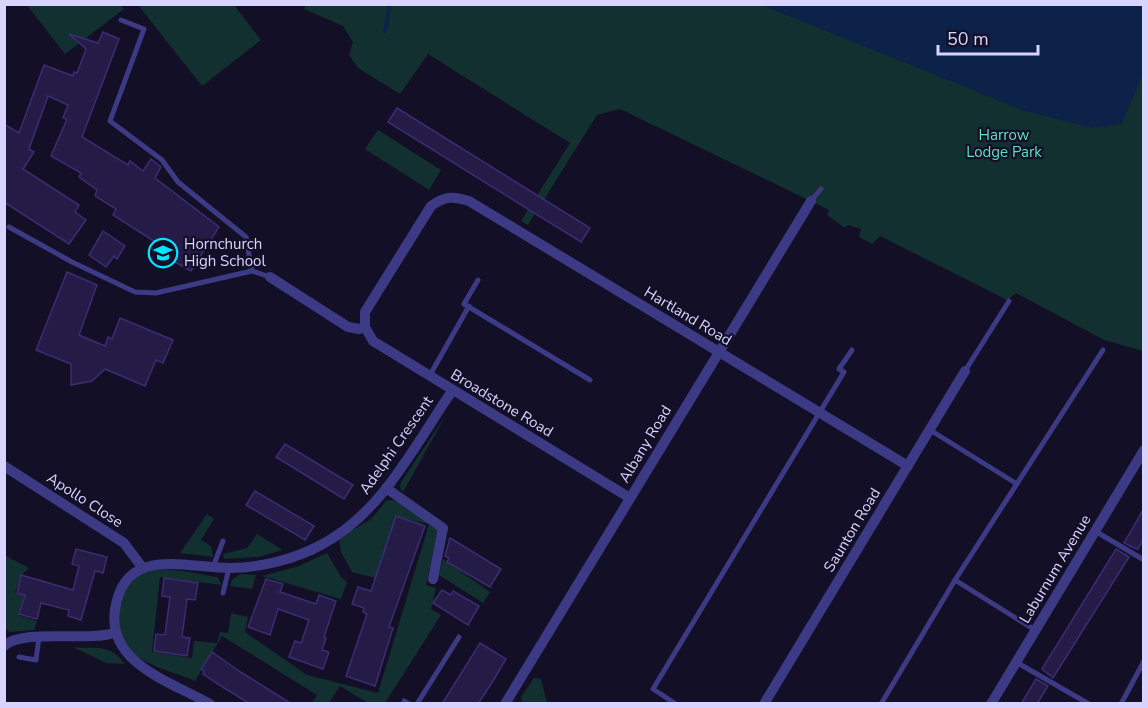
<svg xmlns="http://www.w3.org/2000/svg" width="1148" height="708" font-family="'Nunito Sans',sans-serif">
	<style>
		.green { fill: #12302f }
		.water { fill: #0c2248 }
		.lines { fill: none; stroke-linecap: round; stroke-linejoin: round }
		.stream { stroke: #0c2248; stroke-width: 4 }
		.building { fill: #241b47; stroke: #3b2d73; stroke-width: 1.5 }
		.service { stroke: #3d3a85; stroke-width: 5 }
		.minor { stroke: #3d3a85; stroke-width: 10 }
		.labels { text-anchor: middle; stroke-width: 4.5; stroke-linejoin: round; paint-order: stroke }
		.park-label { font-size: 15px; fill: #5fe0c0; stroke: #130f26 }
		.poi-label { font-size: 15px; fill: #d9d4ff; stroke: #130f26; text-anchor: start }
		.street-label { font-size: 15px; fill: #d9d4ff; stroke: #130f26 }
	</style>
	<rect width="100%" height="100%" fill="#130f26"/>
	<g class="green">
		<polygon points="120,4 124,9 65,54 27,5"/>
		<polygon points="306,4 1143,5 1143,351 1104,340 1016,293 1007,300 880,236 872,244 859,237 861,229 848,225 845,228 827,215 829,210 620,109 597,115 528,225 521,221 570,143 428,54 400,94 358,68 349,55 353,42 343,26 304,9"/>
		<polygon points="138,5 234,5 261,40 202,86"/>
		<polygon points="378,130 441,170 429,190 365,149"/>
		<polygon points="446,415 403,492 400,488 401,482"/>
		<path d="M 391,500 L 398,502 L 438,530 L 426,585 L 436,588 L 431,609 L 441,615 L 385,703 L 368,703 L 340,686 L 329,703 L 312,703 L 317,695 L 222,636 L 195,681 C 175,672 144,666 129,649 C 109,626 117,582 148,572 C 167,565 197,574 217,577 L 222,585 L 160,577 L 152,652 L 192,658 L 194,641 L 217,643 L 220,632 L 228,633 L 231,613 L 248,617 L 245,632 L 307,675 L 378,693 L 429,524 L 396,517 L 375,578 L 352,572 L 341,552 L 339,538 L 371,519 L 386,501 Z"/>
		<polygon points="207,514 214,519 201,540 211,546 213,557 180,553"/>
		<polygon points="257,534 283,550 258,557 224,559 223,554 247,548"/>
		<polygon points="327,553 341,577 347,582 341,599 262,576 299,566"/>
		<polygon points="4,555 29,568 20,577 15,593 24,595 18,615 37,621 34,630 9,632 5,627"/>
		<polygon points="443,559 490,592 483,603 439,575"/>
		<polygon points="240,574 256,575 252,589 230,586 232,580"/>
		<path d="M 73,647 C 98,650 108,642 125,664 L 106,663 Z"/>
		<polygon points="534,678 541,679 547,703 522,703 521,697"/>
	</g>
	<polygon class="water" points="762,5 1143,5 1143,74 1122,124 1092,128 1022,110"/>
	<g class="lines">
		<polyline class="stream" points="385,31 390,4"/>
	</g>
	<g class="building">
		<polygon points="103,32 119,39 82,137 128,165 130,161 143,171 151,159 161,167 155,178 219,227 191,271 168,258 164,264 150,256 157,243 113,215 116,209 95,196 97,190 79,177 81,173 51,156 67,119 63,118 68,105 48,96 29,149 34,152 23,169 79,205 75,212 86,220 69,244 4,202 4,124 19,133 44,65 73,76 74,72 77,73 86,49 69,34 98,43"/>
		<polygon points="397,108 590,228 581,242 388,122"/>
		<polygon points="103,231 125,246 117,259 114,256 106,267 89,255"/>
		<polygon points="67,272 97,285 79,335 105,346 108,337 112,339 120,318 173,340 163,363 156,360 145,386 105,369 92,381 71,385 71,364 36,350"/>
		<polygon points="285,444 353,485 344,499 276,457"/>
		<polygon points="255,491 314,526 305,540 246,505"/>
		<polygon points="1143,510 1143,540 1138,549 1134,548 1124,543"/>
		<polygon points="396,516 425,526 389,627 393,628 375,686 346,676 367,614 363,612 364,608 352,604 358,587 371,591"/>
		<polygon points="450,538 501,569 490,587 447,562 449,558 445,556"/>
		<polygon points="76,549 107,557 103,573 95,571 81,620 68,616 69,610 41,603 37,619 19,614 25,595 17,593 21,575 73,590 79,566 72,564"/>
		<polygon points="1116,549 1129,557 1053,678 1042,669"/>
		<polygon points="164,578 198,583 195,600 187,599 182,637 190,638 187,656 154,651 156,634 165,635 170,597 162,596"/>
		<polygon points="266,579 283,584 280,592 316,604 319,595 336,601 324,637 326,638 322,650 329,652 323,669 289,657 295,641 301,643 309,620 278,609 270,635 248,627"/>
		<polygon points="442,590 451,595 453,591 479,606 468,625 433,603"/>
		<polygon points="480,643 506,659 493,681 478,704 442,704"/>
		<polygon points="212,652 242,673 292,704 250,704 218,684 203,674 204,671 201,669"/>
		<polygon points="1036,679 1048,686 1037,704 1021,704"/>
	</g>
	<g class="lines">
		<g class="service">
			<polyline points="121,20 144,29 110,121 162,160 178,182 246,237 252,271"/>
			<polyline points="811,201 821,189"/>
			<polyline points="9,227 72,262 135,292 156,293 252,271 270,277"/>
			<polyline points="478,280 464,304 590,380"/>
			<polyline points="965,371 1009,301"/>
			<polyline points="430,375 469,306"/>
			<polyline points="930,430 1017,484"/>
			<polyline points="1095,531 1144,560"/>
			<polyline points="213,567 223,541"/>
			<polyline points="955,580 1035,630"/>
			<polyline points="223,593 229,568"/>
			<polyline points="19,657 36,660 39,637"/>
			<polyline points="1016,662 1089,704"/>
			<polyline points="404,701 409,704"/>
			<polyline points="417,704 459,637"/>
			<polyline points="676,704 653,689 844,372 839,369 852,350"/>
			<polyline points="881,704 955,580 1103,350"/>
			<polyline points="1121,704 1144,661"/>
		</g>
		<g class="minor">
			<polyline points="270,277 348,327 359,329 365,327"/>
			<polyline points="4,466 124,543 142,567"/>
			<polyline points="386,488 443,528 433,579"/>
			<path d="M 630,498 L 373,341 L 365,327 L 365,312 L 431,206 C 445,196 452,196 469,201 L 908,466"/>
			<path d="M 4,646 C 24,628 86,642 114,633"/>
			<path d="M 210,704 C 172,682 107,664 115,610 C 124,545 185,568 230,568 C 260,568 295,559 321,545 C 382,513 414,446 452,391"/>
			<polyline points="505,704 811,201"/>
			<polyline points="764,704 965,371"/>
			<polyline points="991,704 1144,450"/>
		</g>
	</g>
	<defs>
		<g id="school-ring" transform="scale(1.5)"><circle r="9.5" fill="#130f26" stroke="#00e5ff" stroke-width="1.5"/><path d="M0-5L7-2L0 1L-7-2ZM-4 1L0 2.5L4 1V4Q0 6-4 4Z" fill="#00e5ff"/></g>
	</defs>
	<g fill-rule="evenodd">
		<use href="#school-ring" x="163" y="253"/>
	</g>
	<g class="labels">
		<g class="park-label">
			<text x="1004" y="140">Harrow<tspan x="1004" dy="17">Lodge Park</tspan></text>
		</g>
		<g class="poi-label">
			<text x="184" y="249">Hornchurch<tspan x="184" dy="17">High School</tspan></text>
		</g>
		<g class="street-label">
			<text transform="translate(688 316) rotate(31)" y="5">Hartland Road</text>
			<text transform="translate(502 403) rotate(31)" y="5">Broadstone Road</text>
			<text transform="translate(645 444) rotate(-59)" y="5">Albany Road</text>
			<text transform="translate(396 445) rotate(-55)" y="5">Adelphi Crescent</text>
			<text transform="translate(85 500) rotate(33)" y="5">Apollo Close</text>
			<text transform="translate(852 530) rotate(-59)" y="5">Saunton Road</text>
			<text transform="translate(1055 569) rotate(-59)" y="5">Laburnum Avenue</text>
		</g>
	</g>
	<rect width="1148" height="708" fill="none" stroke="#d9d4ff" stroke-width="12"/>
	<path d="M938 45v9h100v-9" fill="none" stroke="#d9d4ff" stroke-width="3"/>
	<text x="947" y="45" font-size="18" fill="#d9d4ff" stroke="#130f26" stroke-width="4.5" paint-order="stroke">50 m</text>
</svg>
